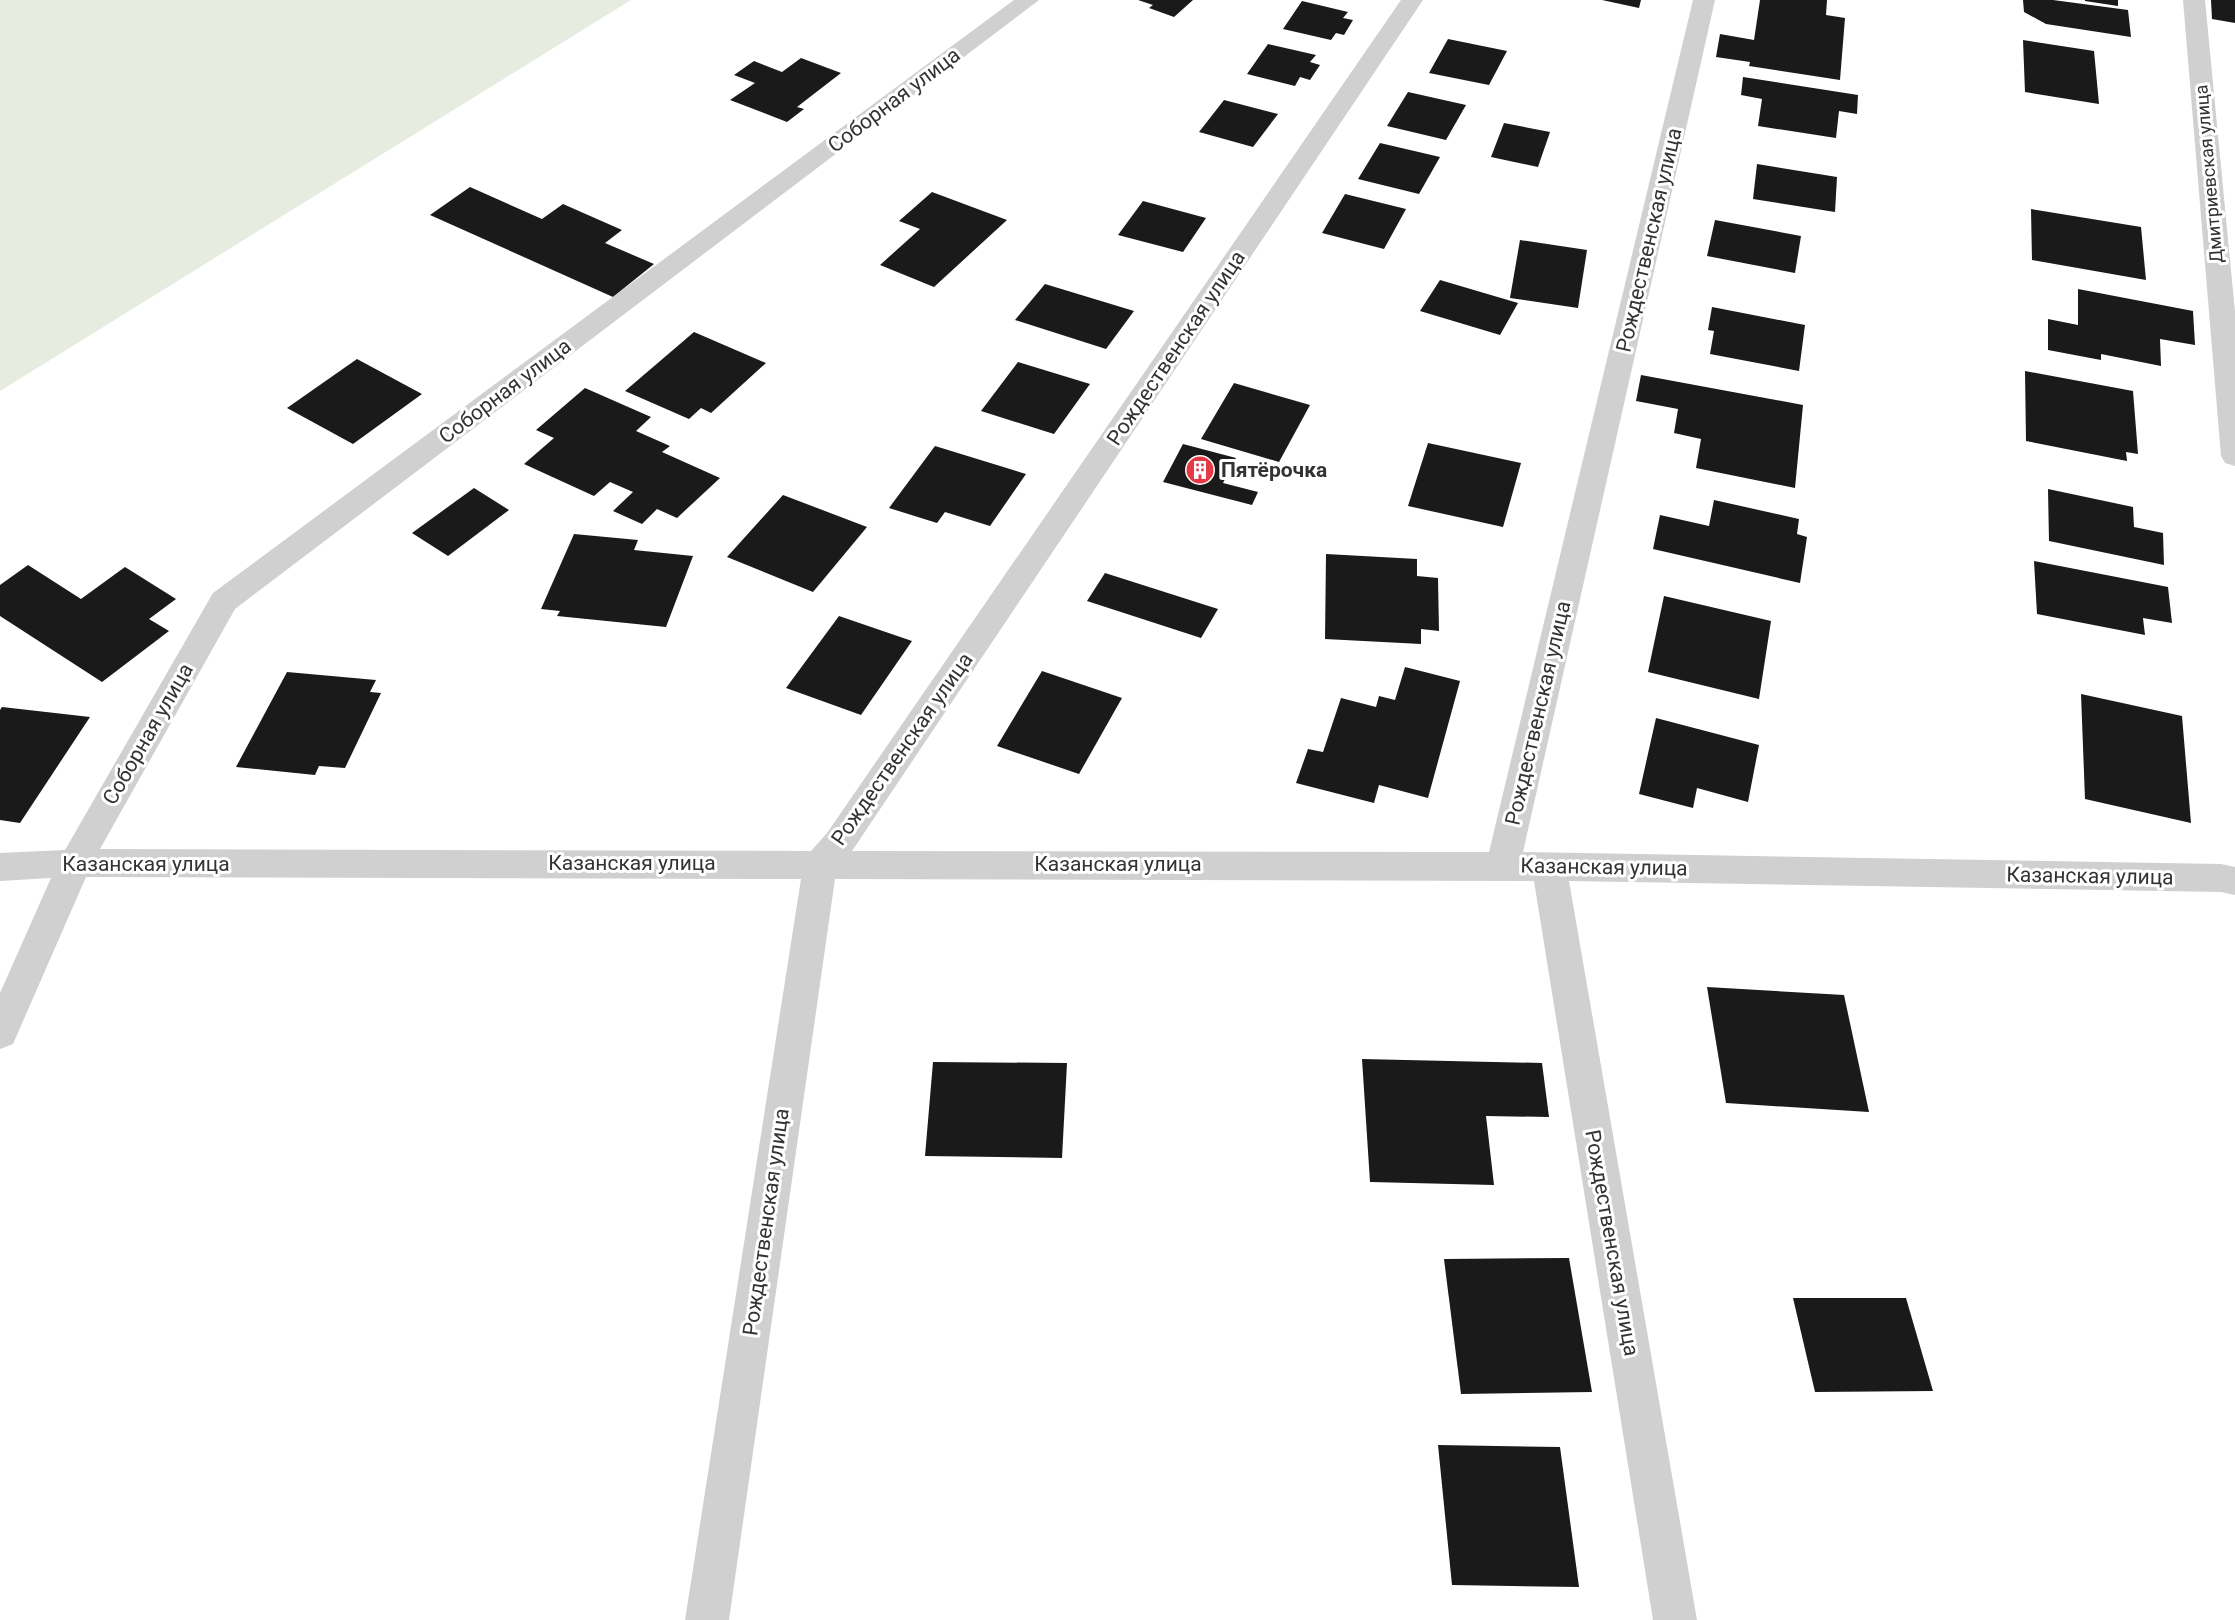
<svg xmlns="http://www.w3.org/2000/svg" width="2235" height="1620" font-family="Roboto,sans-serif">
	<style>
		.green { fill: #e6ecdf }
		.building { fill: #1a1a1a }
		.lines { fill: none; stroke-linecap: round; stroke-linejoin: round }
		.street { fill: #d0d0d0; fill-rule: evenodd }
		.labels { text-anchor: middle; stroke-width: 6; stroke-linejoin: round; paint-order: stroke }
		.far-street-label { font-size: 18px; fill: #333; stroke: #fff }
		.street-label { font-size: 21px; fill: #333; stroke: #fff }
		.poi-label { font-size: 21px; font-weight: bold; fill: #333; stroke: #fff; text-anchor: start }
	</style>
	<rect width="100%" height="100%" fill="#fff"/>
	<polygon class="green" points="0,0 631,0 0,391"/>
	<g class="building">
		<polygon points="1138,0 1193,0 1174,17 1149,8 1153,5"/>
		<polygon points="1602,0 1641,0 1639,8"/>
		<polygon points="1760,0 1827,0 1826,15 1845,18 1840,80 1749,66 1750,62 1716,57 1720,34 1754,40"/>
		<polygon points="2023,0 2053,0 2128,10 2131,37 2046,24 2024,12"/>
		<polygon points="2085,0 2118,0 2118,6 2085,1"/>
		<polygon points="2211,0 2235,0 2235,23 2212,19"/>
		<polygon points="1302,1 1348,12 1343,18 1353,20 1344,35 1336,33 1331,40 1283,29"/>
		<polygon points="1448,39 1507,51 1489,85 1429,73"/>
		<polygon points="2023,40 2094,51 2099,104 2025,92"/>
		<polygon points="1268,44 1316,55 1310,62 1320,65 1310,80 1300,77 1295,86 1247,74"/>
		<polygon points="801,58 841,73 797,107 804,109 787,122 730,100 755,83 734,75 754,61 782,72"/>
		<polygon points="1743,77 1858,95 1857,114 1839,111 1836,138 1758,126 1762,99 1741,95"/>
		<polygon points="1408,92 1466,105 1446,140 1387,126"/>
		<polygon points="1224,100 1278,114 1253,147 1199,132"/>
		<polygon points="1504,123 1550,132 1538,167 1491,157"/>
		<polygon points="1380,143 1440,157 1419,194 1358,179"/>
		<polygon points="1757,164 1837,177 1835,212 1753,199"/>
		<polygon points="470,187 542,219 563,204 622,230 605,243 654,264 613,297 430,215"/>
		<polygon points="932,192 1007,220 934,287 880,265 920,229 899,221"/>
		<polygon points="1345,194 1406,209 1384,249 1322,233"/>
		<polygon points="1143,201 1206,218 1183,252 1118,235"/>
		<polygon points="2031,209 2141,227 2146,280 2032,260"/>
		<polygon points="1715,220 1801,236 1795,273 1707,256"/>
		<polygon points="1520,240 1587,250 1578,308 1510,298"/>
		<polygon points="1440,280 1518,303 1500,335 1420,311"/>
		<polygon points="1045,284 1134,311 1106,349 1015,320"/>
		<polygon points="2078,289 2193,311 2195,345 2160,339 2161,366 2101,354 2101,360 2048,350 2048,319 2078,325"/>
		<polygon points="1712,307 1805,325 1799,371 1710,354 1714,331 1708,330"/>
		<polygon points="694,332 766,363 711,413 701,408 689,419 625,391"/>
		<polygon points="357,359 422,394 353,444 287,408"/>
		<polygon points="1018,362 1090,384 1054,434 981,411"/>
		<polygon points="2025,371 2133,391 2138,454 2126,452 2127,461 2026,441"/>
		<polygon points="1641,375 1803,405 1795,488 1696,468 1701,439 1674,433 1678,409 1636,401"/>
		<polygon points="1234,383 1310,405 1279,462 1201,439"/>
		<polygon points="585,388 651,417 636,431 670,446 662,452 720,478 677,518 657,509 642,524 613,511 633,492 610,482 594,496 524,464 554,438 536,430"/>
		<polygon points="1428,443 1521,463 1503,527 1408,506"/>
		<polygon points="1183,444 1236,458 1223,483 1258,492 1252,505 1163,482"/>
		<polygon points="935,446 1026,474 990,526 945,512 937,523 889,508"/>
		<polygon points="474,488 509,510 448,556 412,533"/>
		<polygon points="2048,489 2133,507 2134,527 2163,533 2164,565 2049,541"/>
		<polygon points="783,495 867,527 813,592 727,557"/>
		<polygon points="1714,500 1799,519 1797,534 1807,537 1800,583 1653,549 1660,515 1709,526"/>
		<polygon points="574,534 638,540 634,550 693,556 666,627 557,616 560,611 541,609"/>
		<polygon points="1326,554 1417,559 1417,576 1438,578 1439,631 1421,629 1421,644 1325,639"/>
		<polygon points="2034,561 2168,587 2172,623 2143,618 2145,635 2037,614"/>
		<polygon points="28,565 81,599 125,567 176,599 149,619 169,631 102,682 0,616 0,585"/>
		<polygon points="1105,573 1218,609 1201,638 1087,601"/>
		<polygon points="1664,596 1771,621 1759,699 1648,672"/>
		<polygon points="839,616 912,641 861,715 786,688"/>
		<polygon points="1405,667 1460,681 1428,798 1379,785 1374,803 1296,783 1308,749 1323,752 1341,698 1376,707 1379,696 1395,700"/>
		<polygon points="1042,671 1122,698 1079,774 997,746"/>
		<polygon points="287,672 376,680 370,692 381,693 345,768 319,766 315,775 236,767"/>
		<polygon points="2081,694 2182,716 2191,823 2085,799"/>
		<polygon points="2,707 90,717 20,823 0,820 0,710"/>
		<polygon points="1656,718 1759,745 1748,802 1697,788 1693,808 1639,794"/>
		<polygon points="1707,987 1844,995 1869,1112 1726,1103"/>
		<polygon points="1362,1059 1542,1063 1549,1117 1486,1116 1494,1185 1370,1182"/>
		<polygon points="933,1062 1067,1063 1062,1158 925,1156"/>
		<polygon points="1569,1258 1592,1392 1461,1394 1444,1259"/>
		<polygon points="1793,1298 1906,1298 1933,1391 1815,1392"/>
		<polygon points="1438,1445 1560,1447 1579,1587 1452,1585"/>
	</g>
	<g class="lines">
		<g class="street">
			<polygon points="1014,0 1039,0 235,609 100,849 811,851 827,833 1401,0 1423,0 852,851 1489,852 1693,0 1715,0 1523,852 2221,864 2235,867 2235,895 2221,892 1569,881 1697,1620 1653,1620 1534,881 835,879 729,1620 685,1620 801,879 86,877 13,1044 0,1049 0,993 51,878 0,881 0,853 65,850 213,593"/>
			<polygon points="2183,0 2205,0 2235,312 2235,466 2225,463 2221,456"/>
		</g>
	</g>
	<defs>
		<g id="building-disc" transform="scale(1.5)"><circle r="9.5" fill="#e63946" stroke="#fff"/><path d="M-4-6H4V6H1V3H-1V6H-4ZM-2.5-4.3h1.7v1.8h-1.7ZM.8-4.3h1.7v1.8H.8ZM-2.5-1h1.7V.8h-1.7ZM.8-1h1.7V.8H.8Z" fill="#fff"/></g>
	</defs>
	<g fill-rule="evenodd">
		<use href="#building-disc" x="1200" y="470"/>
	</g>
	<g class="labels">
		<g class="far-street-label">
			<text transform="translate(2209 174) rotate(-95)" y="6">Дмитриевская улица</text>
		</g>
		<g class="street-label">
			<text transform="translate(894 100) rotate(-37)" y="7">Соборная улица</text>
			<text transform="translate(1649 240) rotate(-77)" y="7">Рождественская улица</text>
			<text transform="translate(1176 348) rotate(-56)" y="7">Рождественская улица</text>
			<text transform="translate(505 391) rotate(-37)" y="7">Соборная улица</text>
			<text transform="translate(1538 713) rotate(-77)" y="7">Рождественская улица</text>
			<text transform="translate(148 734) rotate(-60)" y="7">Соборная улица</text>
			<text transform="translate(902 749) rotate(-55)" y="7">Рождественская улица</text>
			<text x="632" y="870">Казанская улица</text>
			<text x="146" y="871">Казанская улица</text>
			<text x="1118" y="871">Казанская улица</text>
			<text transform="translate(1604 867) rotate(1)" y="7">Казанская улица</text>
			<text transform="translate(2090 876) rotate(1)" y="7">Казанская улица</text>
			<text transform="translate(766 1222) rotate(-82)" y="7">Рождественская улица</text>
			<text transform="translate(1612 1243) rotate(80)" y="7">Рождественская улица</text>
		</g>
		<g class="poi-label">
			<text x="1221" y="477">Пятёрочка</text>
		</g>
	</g>
</svg>
